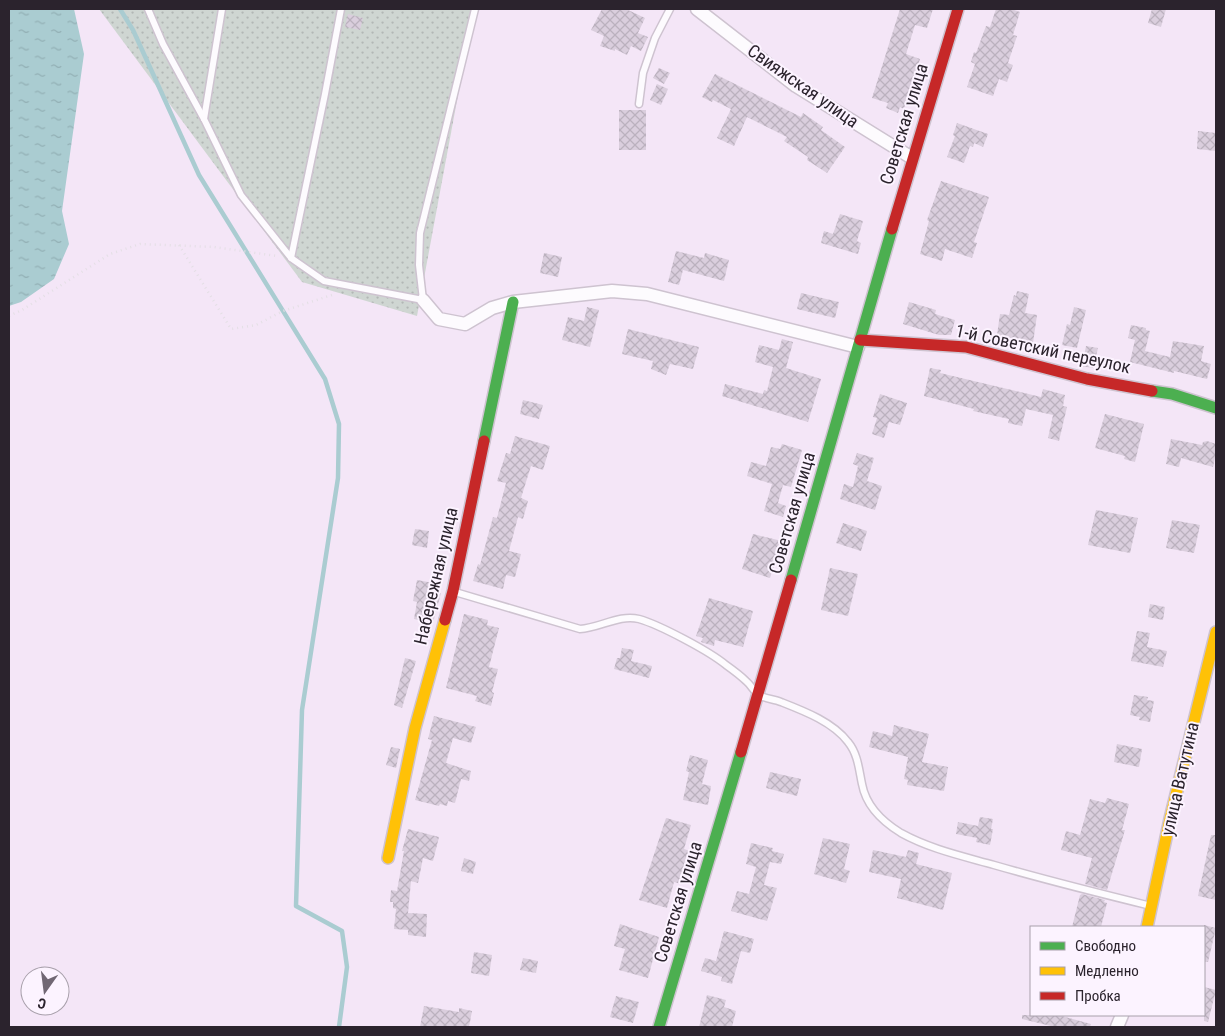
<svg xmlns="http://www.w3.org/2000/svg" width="1225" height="1036" font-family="'Roboto Condensed',sans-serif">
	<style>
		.park { fill: url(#park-dots) }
		.water { fill: url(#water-ripples) }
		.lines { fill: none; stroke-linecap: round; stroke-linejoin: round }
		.stream { stroke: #aaccd1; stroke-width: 4.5 }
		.building { fill: url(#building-cross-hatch) }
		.lane-casing { stroke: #cec3d0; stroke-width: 9 }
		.street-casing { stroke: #cec3d0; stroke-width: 15 }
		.fast-casing { stroke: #cec3d0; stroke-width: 14 }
		.slow-casing { stroke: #cec3d0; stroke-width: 14 }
		.jam-casing { stroke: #cec3d0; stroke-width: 14 }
		.path { stroke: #e4dfe5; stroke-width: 2.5; stroke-dasharray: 1 4; stroke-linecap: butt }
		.lane { stroke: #fdfbfe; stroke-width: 6 }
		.street { stroke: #fdfbfe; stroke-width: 12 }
		.fast { stroke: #4caf50; stroke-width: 11 }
		.slow { stroke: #ffc107; stroke-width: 11 }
		.jam { stroke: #c62828; stroke-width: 11 }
		.labels { text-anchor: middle; stroke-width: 4; stroke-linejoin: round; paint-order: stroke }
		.street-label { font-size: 18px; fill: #2b232d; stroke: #fcf3ff }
	</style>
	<defs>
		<pattern id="park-dots" width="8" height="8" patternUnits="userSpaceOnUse" patternTransform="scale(1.25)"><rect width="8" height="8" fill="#cfd6d2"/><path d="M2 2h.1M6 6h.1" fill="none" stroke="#b2b7b5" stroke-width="1.8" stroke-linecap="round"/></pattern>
		<pattern id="water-ripples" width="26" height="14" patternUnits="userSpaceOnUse" patternTransform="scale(1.25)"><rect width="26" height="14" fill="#aaccd1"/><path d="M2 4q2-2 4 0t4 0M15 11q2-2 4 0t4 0" fill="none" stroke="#92afb4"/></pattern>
		<pattern id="building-cross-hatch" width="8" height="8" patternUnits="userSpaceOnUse" patternTransform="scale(1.25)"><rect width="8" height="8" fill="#dacedd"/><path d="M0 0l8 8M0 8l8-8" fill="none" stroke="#bbb1be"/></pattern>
	</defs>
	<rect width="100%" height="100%" fill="#f4e6f7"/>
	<polygon class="park" points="99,9 474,9 417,316 302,282"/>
	<polygon class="water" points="9,9 74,9 84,54 62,211 69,244 54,279 21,302 9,306"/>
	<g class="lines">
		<polyline class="stream" points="120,9 133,30 199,175 325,379 339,424 338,478 302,710 296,906 342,931 347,967 339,1027"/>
	</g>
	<g class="building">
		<polygon points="602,9 626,9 645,18 638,33 648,37 641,51 631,46 627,55 615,49 615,51 600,46 604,36 591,30"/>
		<polygon points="900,9 933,9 927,28 915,25 906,54 920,59 904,109 900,107 898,113 886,108 888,103 872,98"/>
		<polygon points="996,9 1011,9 1020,12 1013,35 1017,36 1008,63 1013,65 1007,82 999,79 993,96 967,87 975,64 971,62 974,52 976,53 986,26 990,27"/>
		<polygon points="1152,9 1166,9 1161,27 1148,23"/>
		<polygon points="348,14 363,18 360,30 345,27"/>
		<polygon points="659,68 670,73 664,84 653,78"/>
		<polygon points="715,74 801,117 803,113 823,127 821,130 845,147 827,173 807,160 808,157 784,141 787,137 747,117 734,146 717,138 731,109 713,100 712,102 702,97"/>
		<polygon points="657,84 668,89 661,105 650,100"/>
		<rect x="619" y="110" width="27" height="40"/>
		<polygon points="957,123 988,134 983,147 974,143 973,147 970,146 964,163 947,157 955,136 953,135"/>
		<polygon points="1198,131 1216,133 1216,151 1197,149"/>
		<polygon points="941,181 989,197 974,242 977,243 972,258 945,249 942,261 920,254 929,221 927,220"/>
		<polygon points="840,214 863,221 857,241 861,243 858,254 821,243 824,231 833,234"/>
		<polygon points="676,251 704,258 705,253 729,260 724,281 683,270 679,285 668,282"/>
		<polygon points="544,253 562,257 558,277 540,273"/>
		<polygon points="1017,291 1029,294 1025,313 1037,315 1033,343 997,335 1000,314 1009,315 1014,295 1016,296"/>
		<polygon points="801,293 839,302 835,318 797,309"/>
		<polygon points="909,302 936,310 935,314 955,320 951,335 939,335 903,324"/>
		<polygon points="587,307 599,310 590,347 562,340 568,317 584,321"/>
		<polygon points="1074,307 1086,310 1077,348 1062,345 1067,324 1070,325"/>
		<polygon points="1131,325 1146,328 1146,330 1150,331 1145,351 1170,357 1173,341 1204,346 1201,361 1211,364 1207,379 1174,371 1174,373 1130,362 1135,340 1128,338"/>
		<polygon points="628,329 699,347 693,369 670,364 666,375 651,369 653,361 622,354"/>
		<polygon points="782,339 793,342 786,368 821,379 808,422 722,396 725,384 763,394 764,390 767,391 773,367 755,362 759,345 779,350"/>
		<polygon points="1086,346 1098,348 1093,368 1082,366"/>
		<polygon points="930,368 941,370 940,373 1041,397 1043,389 1065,395 1063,406 1067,407 1059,441 1048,438 1053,415 1026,409 1022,426 1008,423 1009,419 973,411 974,409 924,396"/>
		<polygon points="880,394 907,403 900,425 889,422 884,438 872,434 877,418 873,417"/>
		<polygon points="523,400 543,405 539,419 520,414"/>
		<polygon points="1105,414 1144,424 1135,462 1124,459 1125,456 1095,448"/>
		<polygon points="515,436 550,446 543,470 531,466 521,498 528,501 523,519 518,517 509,551 521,554 515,577 506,575 503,589 473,581 478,564 480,565 493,517 497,518 506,483 497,481 506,453 510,454"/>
		<polygon points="1171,439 1202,445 1203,442 1207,441 1216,444 1216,453 1213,467 1181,458 1179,467 1166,464"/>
		<polygon points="782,444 802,450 791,487 783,485 778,503 786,506 783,517 764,511 772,484 747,476 751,462 766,466 771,447 780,449"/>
		<polygon points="857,453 874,458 867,481 882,486 875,510 840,499 844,484 853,487 858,466 853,464"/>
		<polygon points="1096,510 1138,518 1130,553 1088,545"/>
		<polygon points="1172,520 1200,525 1194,553 1166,548"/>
		<polygon points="843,523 867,531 861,551 836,543"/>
		<polygon points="415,529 429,531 427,548 412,545"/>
		<polygon points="753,534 782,541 770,578 742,569"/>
		<polygon points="830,568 858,574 848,616 821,610"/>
		<polygon points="417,580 439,584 437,593 441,593 433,623 414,619 417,602 413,601"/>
		<polygon points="709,598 753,611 743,647 715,640 714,646 701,642 703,638 696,636"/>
		<polygon points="1150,604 1165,607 1163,620 1148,617"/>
		<polygon points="464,614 488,620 487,625 499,628 489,667 498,669 492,692 494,693 491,706 475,701 477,696 446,688"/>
		<polygon points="1137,631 1150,633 1147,647 1167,651 1163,667 1131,661"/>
		<polygon points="622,648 634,650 631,661 652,666 649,678 614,669 617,658 620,658"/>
		<polygon points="405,658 416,661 402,708 394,705"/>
		<polygon points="1134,695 1148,697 1147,700 1154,701 1150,722 1139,720 1140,717 1130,715"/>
		<polygon points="434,716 476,727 471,743 453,738 446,763 471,771 469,781 461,779 455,803 448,801 447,806 440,804 439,806 415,800 432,740 428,739"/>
		<polygon points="894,725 929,734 922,762 948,767 944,791 907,785 908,780 904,779 908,757 869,747 873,731 892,736"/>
		<polygon points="1117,744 1142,749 1139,767 1114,762"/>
		<polygon points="391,747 400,749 396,768 386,765"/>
		<polygon points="690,755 708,760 702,784 711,786 708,805 683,800 689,772 686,771"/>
		<polygon points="770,772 801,779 797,796 766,788"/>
		<polygon points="1107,798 1129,804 1122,830 1125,830 1107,890 1085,884 1092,858 1061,850 1066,831 1080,835 1090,799 1105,803"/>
		<polygon points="980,817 993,819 991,829 993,829 990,845 976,842 977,838 956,834 958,822 978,826"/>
		<polygon points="666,818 691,825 684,849 690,851 681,884 674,882 667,908 639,900"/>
		<polygon points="408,829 439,837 433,861 423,858 418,883 411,881 408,913 427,914 426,937 408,935 408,930 394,929 396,909 393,908 393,902 390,902 391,890 397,891 404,851 402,851"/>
		<polygon points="1211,835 1216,835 1216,900 1198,896"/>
		<polygon points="823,838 850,844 844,869 850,871 846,883 814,874"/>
		<polygon points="751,843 773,848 772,851 784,854 781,864 770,862 764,885 777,888 767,921 731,911 737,891 749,894 756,867 746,864"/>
		<polygon points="873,850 906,857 908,850 919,853 916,864 952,873 943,910 897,898 901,879 869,872"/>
		<polygon points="464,858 476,862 473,874 461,871"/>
		<polygon points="1082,894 1105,900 1104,902 1107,903 1101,927 1072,927 1080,895"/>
		<polygon points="620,924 659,937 648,978 619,970 625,949 614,946"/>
		<polygon points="1204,925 1216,928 1208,962 1204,962"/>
		<polygon points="724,931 754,939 750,953 741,951 732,984 721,981 722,977 701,971 705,958 716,961"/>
		<polygon points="474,952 492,955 489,976 471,973"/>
		<polygon points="523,958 538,961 536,973 520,970"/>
		<polygon points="1204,987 1216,990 1208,1022 1204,1021"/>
		<polygon points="707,995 726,1000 724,1007 736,1011 732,1027 699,1027"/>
		<polygon points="616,996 639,1002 633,1023 610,1017"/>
		<polygon points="424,1006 459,1012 459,1008 472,1011 469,1027 420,1027"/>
		<polygon points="1022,1015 1058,1015 1091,1024 1090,1027 1055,1027 1022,1019"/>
	</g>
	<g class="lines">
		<g class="lane-casing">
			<g id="lane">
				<polyline points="148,9 163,44 204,119 241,195 291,258 324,281 423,300 419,265 420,233 475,9"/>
				<polyline points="639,104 643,73 655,38 670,9"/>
				<polyline points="204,119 222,9"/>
				<polyline points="291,258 325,94 341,9"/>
				<path d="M 455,592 L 580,629 C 600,628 619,614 639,619 C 660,625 709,651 726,665 C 733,670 740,675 746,681 C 751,685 754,692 759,695 C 765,699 774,699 781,702 C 804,711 833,722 848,742 C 858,754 859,770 862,784 C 866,806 883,822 901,833 C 930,849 962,856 994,865 C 1046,880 1098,893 1151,906"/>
			</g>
		</g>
		<g class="street-casing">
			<g id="street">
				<polyline points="697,9 796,86 912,158"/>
				<polyline points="423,300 439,319 465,324 492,308 513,302 612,291 647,294 858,347"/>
				<polyline points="1117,1027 1122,1015"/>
			</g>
		</g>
		<g class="fast-casing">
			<g id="fast">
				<polyline points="1152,391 1172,394 1216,408"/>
				<polyline points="484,441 513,302"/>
				<polyline points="791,580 892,229"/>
				<polyline points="659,1027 741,752"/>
			</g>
		</g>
		<g class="slow-casing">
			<g id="slow">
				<polyline points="388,858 415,728 445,620"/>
				<polyline points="1147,927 1170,819 1216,632"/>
			</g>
		</g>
		<g class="jam-casing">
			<g id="jam">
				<polyline points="892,229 958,9"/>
				<polyline points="860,340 966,347 1087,379 1152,391"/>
				<polyline points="445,620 453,591 484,441"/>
				<polyline points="741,752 791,580"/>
			</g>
		</g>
		<g class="path">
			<polyline points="179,245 231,329 256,325 283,311 335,294"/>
			<polyline points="9,316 22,310 110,254 140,244 214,247 277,256"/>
		</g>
		<use href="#lane" class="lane"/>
		<use href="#street" class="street"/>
		<use href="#fast" class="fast"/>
		<use href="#slow" class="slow"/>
		<use href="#jam" class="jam"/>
	</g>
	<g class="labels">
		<g class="street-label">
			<text transform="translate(803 86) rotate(35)" y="6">Свияжская улица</text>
			<text transform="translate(904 124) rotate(-73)" y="6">Советская улица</text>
			<text transform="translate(1043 349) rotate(12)" y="6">1-й Советский переулок</text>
			<text transform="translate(792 513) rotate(-74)" y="6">Советская улица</text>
			<text transform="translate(436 576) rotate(-77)" y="6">Набережная улица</text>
			<text transform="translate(1180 779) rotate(-77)" y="6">улица Ватутина</text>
			<text transform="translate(678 902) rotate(-73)" y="6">Советская улица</text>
		</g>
	</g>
	<rect width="1225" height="1036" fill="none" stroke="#2b232d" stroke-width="20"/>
	<rect x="1030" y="926" width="175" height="90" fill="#fcf3ff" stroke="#a8a0ab"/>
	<rect x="1040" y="942" width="25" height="8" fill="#4caf50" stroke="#a8a0ab"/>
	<text x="1075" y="951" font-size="15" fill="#2b232d">Свободно</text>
	<rect x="1040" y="967" width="25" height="8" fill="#ffc107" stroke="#a8a0ab"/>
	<text x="1075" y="976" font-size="15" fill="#2b232d">Медленно</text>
	<rect x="1040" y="992" width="25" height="8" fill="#c62828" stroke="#a8a0ab"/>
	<text x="1075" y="1001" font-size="15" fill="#2b232d">Пробка</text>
	<g transform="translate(45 991) rotate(194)"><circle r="24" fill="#fcf3ff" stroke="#a8a0ab"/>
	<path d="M0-4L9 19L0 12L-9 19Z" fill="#716774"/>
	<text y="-8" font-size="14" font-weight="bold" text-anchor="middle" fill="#2b232d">С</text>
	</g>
</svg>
